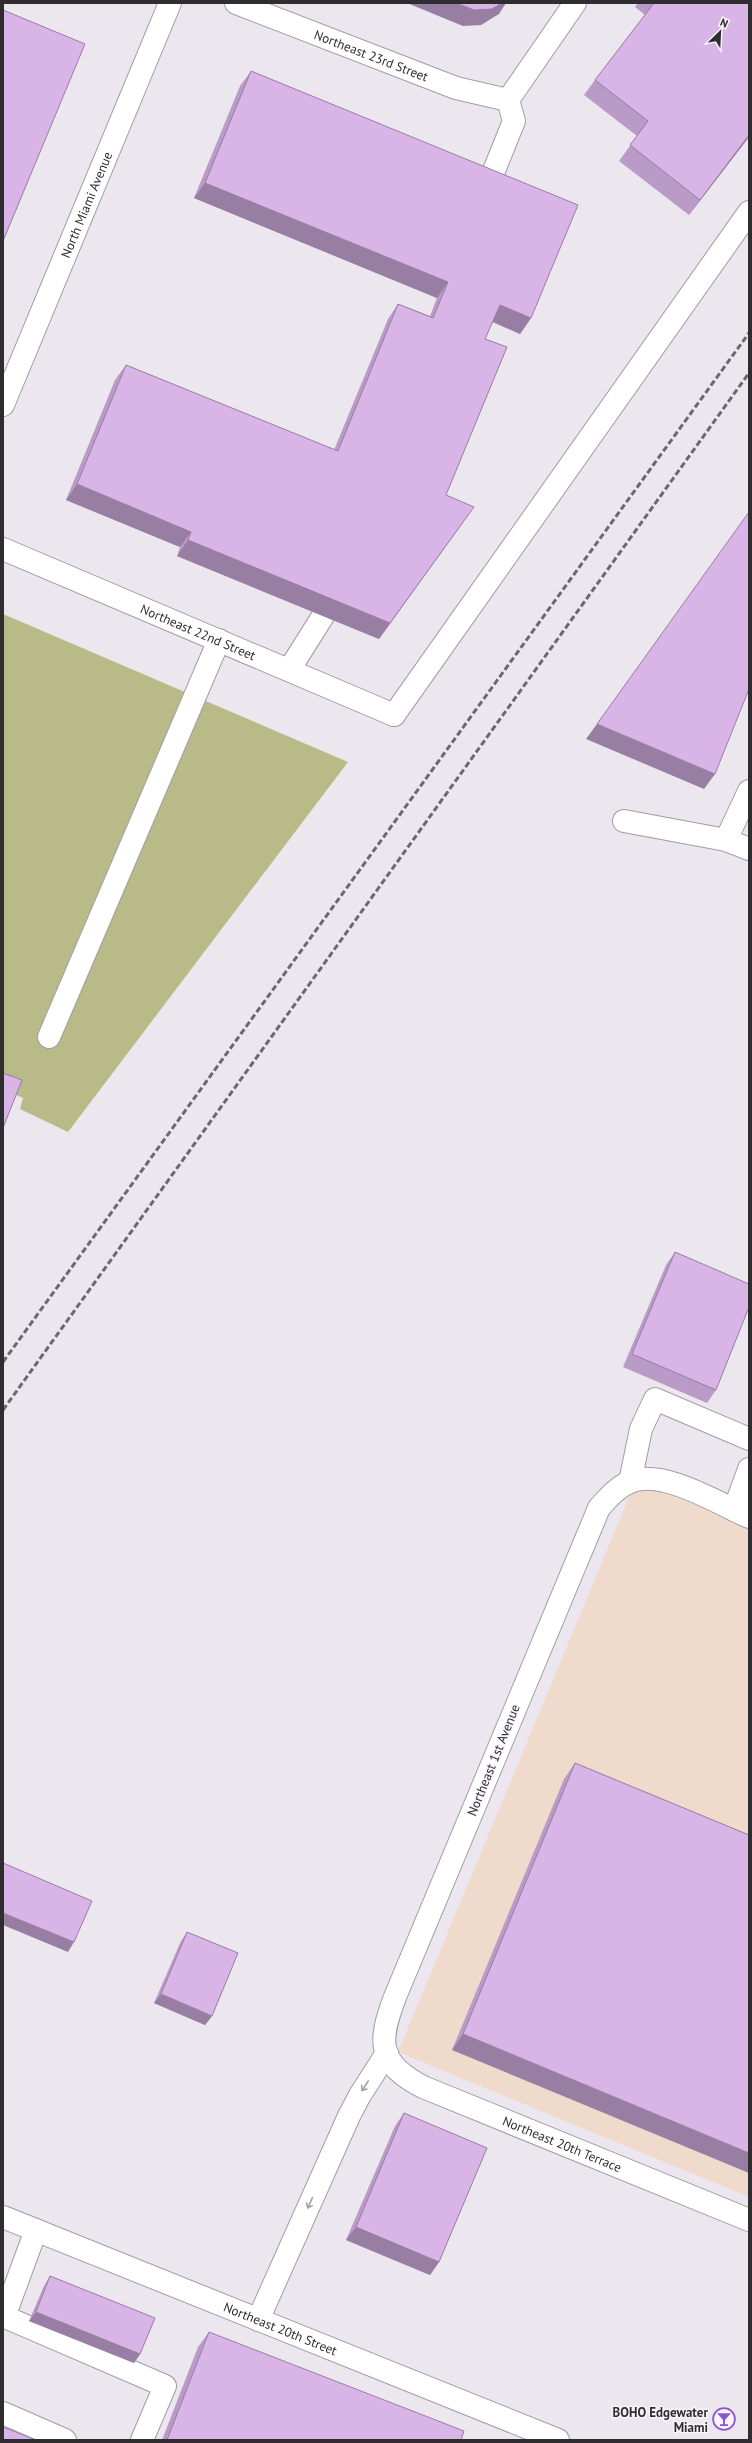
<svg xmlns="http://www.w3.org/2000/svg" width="752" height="2443" font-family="'PT Sans',sans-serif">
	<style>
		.commercial { fill: #efdacc }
		.green { fill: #b8bb88 }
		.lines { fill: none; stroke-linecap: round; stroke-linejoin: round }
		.lane-casing { stroke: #a29ca5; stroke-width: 24 }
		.street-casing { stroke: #a29ca5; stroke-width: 24 }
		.secondary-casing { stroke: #a29ca5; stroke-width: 24 }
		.lane { stroke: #fff; stroke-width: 22 }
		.street { stroke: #fff; stroke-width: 22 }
		.secondary { stroke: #fff; stroke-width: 22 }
		.rail { stroke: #6c686d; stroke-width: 3; stroke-dasharray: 6 3; stroke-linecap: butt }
		.wall { fill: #ba9bc7 }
		.shaded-wall { fill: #977ea2 }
		.building { fill: #d8b4e7; stroke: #977ea2 }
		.oneway { stroke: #a1a0a2 }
		.labels { text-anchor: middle; stroke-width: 3; stroke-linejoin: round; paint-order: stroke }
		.street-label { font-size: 13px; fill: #2f2d30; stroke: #f9f3fc }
		.poi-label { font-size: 13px; font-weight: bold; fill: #2f2d30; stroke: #f9f3fc; text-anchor: end }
	</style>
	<rect width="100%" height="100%" fill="#ece6ef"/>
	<polygon class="commercial" points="637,1478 749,1527 749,2197 398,2052"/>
	<polygon class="green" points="3,614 348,762 68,1132 20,1109 23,1098 3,1089"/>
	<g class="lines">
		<g class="lane-casing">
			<g id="lane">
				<polyline points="487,188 514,121 508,100"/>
				<polyline points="289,670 323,616"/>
				<polyline points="394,715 749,212"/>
				<polyline points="726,840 749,791"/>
				<polyline points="49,1037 219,640"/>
				<polyline points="630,1482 641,1429 655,1399 749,1439"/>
				<polyline points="734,1510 749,1469"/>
				<polyline points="3,2316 165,2386 142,2440"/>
				<polyline points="4,2317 36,2230"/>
				<polyline points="258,2320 349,2116 360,2095 387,2053"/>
				<polyline points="3,2413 65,2440"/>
			</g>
		</g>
		<g class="street-casing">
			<g id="street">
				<path id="s1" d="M 236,3 L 456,88 L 508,100 L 575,3"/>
				<path id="s2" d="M 3,549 L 394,715"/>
				<polyline points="624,821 726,840 749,849"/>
				<path id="s3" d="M 749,1517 C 719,1504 662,1468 630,1482 C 617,1487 608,1498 599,1508 L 395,1997 C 378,2042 377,2063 423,2087 L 749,2220"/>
			</g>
		</g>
		<g class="secondary-casing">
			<g id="secondary">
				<path id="s4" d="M 3,405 L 170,3"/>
				<path id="s5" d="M 3,2217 L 558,2440"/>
			</g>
		</g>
		<use href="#lane" class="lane"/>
		<use href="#street" class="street"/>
		<use href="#secondary" class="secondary"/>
		<g class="rail">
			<polyline points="3,1362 749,333"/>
			<polyline points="3,1410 749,373"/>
		</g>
	</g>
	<g class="wall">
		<polygon points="638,3 749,3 749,137 689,215 619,161 637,136 584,95 595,80 645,15 635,7"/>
		<polygon points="251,71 531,318 520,334 492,322 485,339 446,495 463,522 379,639 177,556 180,547 66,500 115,380 126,365 334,450 388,319 398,304 430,316 437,298 194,198 240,86"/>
		<polygon points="675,1252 716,1390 707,1403 623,1367 666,1265"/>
		<polygon points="575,1763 749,1835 452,2050 564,1779"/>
		<polygon points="187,1932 212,2016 205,2025 154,2003 181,1941"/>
		<polygon points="404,2113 439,2262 430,2275 346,2240 395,2126"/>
		<polygon points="50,2276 140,2354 134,2363 29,2321 44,2286"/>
		<polygon points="209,2332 461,2440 162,2440 198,2347"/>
	</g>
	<g class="shaded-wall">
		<polygon points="407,3 506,3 499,14 481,25 463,26"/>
		<polygon points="749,135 749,137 689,215 700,200"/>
		<polygon points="205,183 448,282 437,298 194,198"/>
		<polygon points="500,305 531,318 520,334 489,320"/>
		<polygon points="77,484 191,532 180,547 66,500"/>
		<polygon points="463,522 379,639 177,556 188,540"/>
		<polygon points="597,724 715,774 704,789 586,739"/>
		<polygon points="3,1913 74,1942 68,1952 3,1925"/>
		<polygon points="161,1994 212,2016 205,2025 154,2003"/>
		<polygon points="463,2034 749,2153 749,2173 452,2050"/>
		<polygon points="356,2227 439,2262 430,2275 346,2240"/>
		<polygon points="36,2312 140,2354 134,2363 29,2321"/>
	</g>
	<g class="building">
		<polygon points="456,3 502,3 492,9 474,10"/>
		<polygon points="654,3 749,3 749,135 700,200 630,145 648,121 595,80"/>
		<polygon points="3,10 85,44 3,241"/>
		<polygon points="251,71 578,205 531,318 500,305 485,339 507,347 446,495 474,507 390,623 188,540 191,532 77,484 126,365 338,451 398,304 433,318 448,282 205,183"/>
		<polygon points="749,512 749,689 715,774 597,724"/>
		<polygon points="3,1073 22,1080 3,1128"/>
		<polygon points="675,1252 749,1284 749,1307 716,1390 632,1354"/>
		<polygon points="575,1763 749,1835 749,2153 463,2034"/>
		<polygon points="3,1863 92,1901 74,1942 3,1913"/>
		<polygon points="187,1932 238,1953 212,2016 161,1994"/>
		<polygon points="404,2113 487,2148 439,2262 356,2227"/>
		<polygon points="50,2276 155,2318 140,2354 36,2312"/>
		<polygon points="209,2332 464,2431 461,2440 167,2440"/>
		<polygon points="3,2427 36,2440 3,2440"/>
	</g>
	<defs><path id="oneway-shaft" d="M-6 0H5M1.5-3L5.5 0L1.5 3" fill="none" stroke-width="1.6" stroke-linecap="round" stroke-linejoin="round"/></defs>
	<g class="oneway">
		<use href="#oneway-shaft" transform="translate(365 2086) rotate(123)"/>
		<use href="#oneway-shaft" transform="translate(310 2203) rotate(114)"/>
	</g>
	<defs>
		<g id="bar-ring" transform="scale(1.15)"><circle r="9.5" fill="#f9f3fc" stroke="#8856cf" stroke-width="1.5"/><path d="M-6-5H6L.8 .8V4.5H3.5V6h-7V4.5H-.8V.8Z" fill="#8856cf"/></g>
	</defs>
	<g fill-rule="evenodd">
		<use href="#bar-ring" x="724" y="2419"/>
	</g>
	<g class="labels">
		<g class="street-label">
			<text dy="5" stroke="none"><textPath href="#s1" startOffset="145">Northeast 23rd Street</textPath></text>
			<text dy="5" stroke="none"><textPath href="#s4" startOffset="217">North Miami Avenue</textPath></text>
			<text dy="5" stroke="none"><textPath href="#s2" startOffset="212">Northeast 22nd Street</textPath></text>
			<text transform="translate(493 1760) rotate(-68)" y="5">Northeast 1st Avenue</text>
			<text dy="5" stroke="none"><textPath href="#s3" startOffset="957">Northeast 20th Terrace</textPath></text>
			<text dy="5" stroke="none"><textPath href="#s5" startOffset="299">Northeast 20th Street</textPath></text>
		</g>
		<g class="poi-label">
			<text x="708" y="2417">BOHO Edgewater<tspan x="708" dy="15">Miami</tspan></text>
		</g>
	</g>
	<rect width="752" height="2443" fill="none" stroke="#2f2d30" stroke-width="8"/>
	<g transform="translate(720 32) rotate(24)" stroke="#f9f3fc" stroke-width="3" paint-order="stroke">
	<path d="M0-3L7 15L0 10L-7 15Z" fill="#2f2d30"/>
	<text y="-6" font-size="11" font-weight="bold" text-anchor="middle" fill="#2f2d30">N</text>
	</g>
</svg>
